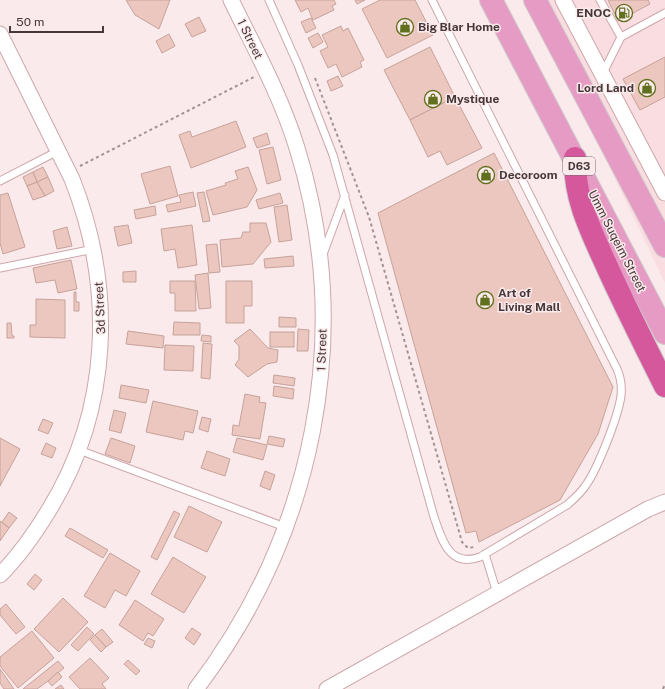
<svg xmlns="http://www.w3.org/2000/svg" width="665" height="689" font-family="'Public Sans',sans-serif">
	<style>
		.built { fill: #fadde0 }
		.building { fill: #ecc7bf; stroke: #c6a29a }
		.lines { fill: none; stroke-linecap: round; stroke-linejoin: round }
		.service-casing { stroke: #cda7ab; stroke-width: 9 }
		.minor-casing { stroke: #cda7ab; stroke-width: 17 }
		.primary-casing { stroke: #cfcbcc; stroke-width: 24 }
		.motorway-casing { stroke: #cfcbcc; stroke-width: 24 }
		.path { stroke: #a19293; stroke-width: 2; stroke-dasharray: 3 3; stroke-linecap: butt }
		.service { stroke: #fff; stroke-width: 7 }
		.minor { stroke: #fff; stroke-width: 15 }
		.primary { stroke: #e69bc4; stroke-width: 22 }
		.motorway { stroke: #d5589d; stroke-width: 22 }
		.labels { text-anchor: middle; stroke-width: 3; stroke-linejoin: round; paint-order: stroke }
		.shield { fill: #faeaeb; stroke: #7c6d6e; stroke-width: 1 }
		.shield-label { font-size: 11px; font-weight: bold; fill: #463739 }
		.poi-label { font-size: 12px; font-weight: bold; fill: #463739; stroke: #faeaeb; text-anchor: start }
		.street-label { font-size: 12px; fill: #463739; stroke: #faeaeb }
	</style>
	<rect width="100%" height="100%" fill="#faeaeb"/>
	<polygon class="built" points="529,0 665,0 665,283"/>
	<g class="building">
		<polygon points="126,0 170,0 159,29 135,15"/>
		<polygon points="295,0 334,0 336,4 332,6 334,10 313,20 308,8 301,12"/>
		<polygon points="355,0 365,0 357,4"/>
		<polygon points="380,0 415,0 433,35 387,58 362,9"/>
		<polygon points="608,0 648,0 650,4 618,21"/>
		<polygon points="199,17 206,31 192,37 185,24"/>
		<polygon points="311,18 316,28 306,33 301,22"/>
		<polygon points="341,26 343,31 348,28 364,60 360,62 362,67 342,77 336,64 328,68 320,51 328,47 322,35"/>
		<polygon points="318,33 323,42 313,48 308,38"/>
		<polygon points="169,34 175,46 162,53 156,41"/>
		<polygon points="430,47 455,97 410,120 384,70"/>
		<polygon points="665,57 665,97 640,110 623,79"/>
		<polygon points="338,76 343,86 331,91 327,81"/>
		<polygon points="455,97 482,148 447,165 440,151 428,157 410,120"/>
		<polygon points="236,121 246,147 191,168 179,135 190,131 192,137"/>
		<polygon points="267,133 270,144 257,148 253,138"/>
		<polygon points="273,147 281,180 267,184 259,150"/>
		<polygon points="494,153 613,387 598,434 560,500 479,542 476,531 466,533 378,213"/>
		<polygon points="170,166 178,196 150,204 141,174"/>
		<polygon points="43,167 48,177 37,182 33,172"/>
		<polygon points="248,167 257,190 247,207 213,215 206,191 226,185 225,183 238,179 235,171"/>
		<polygon points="33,172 37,182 27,186 23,177"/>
		<polygon points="48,177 54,191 45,196 37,182"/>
		<polygon points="37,182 45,196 33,200 27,186"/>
		<polygon points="193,192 196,206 168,212 166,205 181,202 179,195"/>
		<polygon points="204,192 210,221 203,222 197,193"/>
		<polygon points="8,193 25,247 3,254 0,243 0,195"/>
		<polygon points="280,193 283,203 259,209 256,200"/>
		<polygon points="287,205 292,240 279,242 274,207"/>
		<polygon points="155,206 156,215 136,219 134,210"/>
		<polygon points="250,223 266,223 271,242 253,264 222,267 220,240 241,238 243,232 250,232"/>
		<polygon points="128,225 132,243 118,246 114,227"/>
		<polygon points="192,225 197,265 178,268 175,249 164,251 161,229"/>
		<polygon points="67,227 72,246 57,249 53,231"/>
		<polygon points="217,244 220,272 209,273 206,245"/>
		<polygon points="293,256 294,266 265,268 264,259"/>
		<polygon points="71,260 77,289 58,293 55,280 36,283 33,268"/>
		<polygon points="136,271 136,282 123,282 123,272"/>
		<polygon points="208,273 211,308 199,309 195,275"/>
		<polygon points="170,281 195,281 196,311 175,311 175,293 170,293"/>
		<polygon points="226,281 252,281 252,306 244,306 244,323 226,323"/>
		<polygon points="74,292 76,292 76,302 79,302 79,311 74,311"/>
		<polygon points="36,299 65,300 65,338 30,337 30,325 36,325"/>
		<polygon points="279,317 296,318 296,327 279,327"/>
		<polygon points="174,322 200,323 200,335 173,335"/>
		<polygon points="7,323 11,323 12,336 14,336 14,338 7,338"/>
		<polygon points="250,329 268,348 278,350 277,362 267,364 248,377 235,365 239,359 239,346 234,341"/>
		<polygon points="298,329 309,330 308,351 297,351"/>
		<polygon points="128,331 164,336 163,348 126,344"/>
		<rect x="270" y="332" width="24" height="15"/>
		<polygon points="202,335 211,336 211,342 201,341"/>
		<polygon points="203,343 212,344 210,379 201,378"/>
		<polygon points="165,345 194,346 193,371 164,370"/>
		<polygon points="274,375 295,378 294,386 273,383"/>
		<polygon points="121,385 149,390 146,403 119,398"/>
		<polygon points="274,386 294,389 293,399 273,396"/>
		<polygon points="245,394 260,397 259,402 266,403 260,439 232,435 233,425 239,426"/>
		<polygon points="153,401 198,411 193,433 185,431 183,440 146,432"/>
		<polygon points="114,410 126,413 121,433 109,430"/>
		<polygon points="202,417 211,419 208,432 199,429"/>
		<polygon points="43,419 53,423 48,434 38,430"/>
		<polygon points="269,436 285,439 283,447 267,444"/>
		<polygon points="0,438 20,449 0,486"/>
		<polygon points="111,438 135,446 130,463 105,454"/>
		<polygon points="237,438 267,445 263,460 233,452"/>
		<polygon points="46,443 56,448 52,458 41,454"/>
		<polygon points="207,451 230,459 225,476 201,468"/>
		<polygon points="265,471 275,475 270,490 260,486"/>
		<polygon points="189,506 222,522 207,552 174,537"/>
		<polygon points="174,511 180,514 157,560 151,557"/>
		<polygon points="9,512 17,518 9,528 2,522"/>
		<polygon points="0,521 9,528 0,541"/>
		<polygon points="70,528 108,550 103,558 65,536"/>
		<polygon points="110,553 140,571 126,596 115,590 105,608 84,596"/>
		<polygon points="173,557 206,577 184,613 151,594"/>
		<polygon points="35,574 42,580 34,590 27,584"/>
		<polygon points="63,598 88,622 59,652 34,629"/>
		<polygon points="135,600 164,619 153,636 148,633 143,641 119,625"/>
		<polygon points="6,604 25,627 16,634 0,615 0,609"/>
		<polygon points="87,627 94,634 78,651 71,645"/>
		<polygon points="192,628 201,634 194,645 185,638"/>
		<polygon points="102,629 113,642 106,647 95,635"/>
		<polygon points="32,631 54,658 18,688 0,666 0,657"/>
		<polygon points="95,635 106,647 101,652 90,640"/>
		<polygon points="148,638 155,641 152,648 144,644"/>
		<polygon points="90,658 109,678 102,684 106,689 80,689 69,677"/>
		<polygon points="128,660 140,671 136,675 124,664"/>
		<polygon points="58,661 64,668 48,681 37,689 23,689"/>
		<polygon points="0,669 14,689 4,689 0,683"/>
		<polygon points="58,672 62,677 52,686 48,681"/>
		<polygon points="61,685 64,689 55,689"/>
	</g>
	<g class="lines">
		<g class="service-casing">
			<g id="service">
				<path d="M 269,0 L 298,65 L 333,155 L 434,517 C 442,540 449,568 480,557 L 567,505 C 574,499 581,493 586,485 C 598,468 618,417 621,396 C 622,387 621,378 617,369 L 432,0"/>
				<polyline points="600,0 621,37"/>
				<polyline points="603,73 621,37 665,13"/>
				<polyline points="0,181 58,151"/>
				<polyline points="322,257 345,195"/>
				<polyline points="0,268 94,249"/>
				<polyline points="79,450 285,527"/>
				<polyline points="485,554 497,593"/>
			</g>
		</g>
		<g class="minor-casing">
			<g id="minor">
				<polyline points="563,0 665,193"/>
				<path d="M 0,34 L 72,179 C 115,288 111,409 49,510 C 35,533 19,556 0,575"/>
				<path d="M 196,689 C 314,534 355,335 297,148 C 281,96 255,49 231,0"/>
				<polyline points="327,689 648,509 665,502"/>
			</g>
		</g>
		<g class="primary-casing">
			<g id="primary">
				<polyline points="491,0 665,333"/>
				<polyline points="535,0 665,246"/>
			</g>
		</g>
		<g class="motorway-casing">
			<path id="motorway" d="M 575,158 C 574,200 592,233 609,271 C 627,310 646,348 665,386"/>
		</g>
		<g class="path">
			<polyline points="315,78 369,217 462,542 468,548 474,547"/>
			<polyline points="80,166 254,77"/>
			<polyline points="663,689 665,684"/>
		</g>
		<use href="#service" class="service"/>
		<use href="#minor" class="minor"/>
		<use href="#primary" class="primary"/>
		<use href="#motorway" class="motorway"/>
	</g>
	<defs>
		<g id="fuel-ring" transform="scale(0.9)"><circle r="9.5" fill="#faeaeb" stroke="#60701c" stroke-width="1.5"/><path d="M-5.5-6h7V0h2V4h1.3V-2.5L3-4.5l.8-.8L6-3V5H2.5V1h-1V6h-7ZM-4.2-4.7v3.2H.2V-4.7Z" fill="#60701c"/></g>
		<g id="shop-ring" transform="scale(0.9)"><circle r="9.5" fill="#faeaeb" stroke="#60701c" stroke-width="1.5"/><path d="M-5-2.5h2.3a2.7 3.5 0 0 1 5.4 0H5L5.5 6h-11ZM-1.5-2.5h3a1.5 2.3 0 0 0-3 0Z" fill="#60701c"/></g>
	</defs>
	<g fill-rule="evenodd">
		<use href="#fuel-ring" x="624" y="13"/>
		<use href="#shop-ring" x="405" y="27"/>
		<use href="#shop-ring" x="647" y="88"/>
		<use href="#shop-ring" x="433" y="99"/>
		<use href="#shop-ring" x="486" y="175"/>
		<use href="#shop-ring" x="485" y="300"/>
	</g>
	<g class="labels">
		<rect class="shield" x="563" y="157" width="32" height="18" rx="3"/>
		<g class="shield-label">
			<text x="579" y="170">D63</text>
		</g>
		<g class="poi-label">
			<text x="611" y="17" text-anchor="end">ENOC</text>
			<text x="418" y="31">Big Blar Home</text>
			<text x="634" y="92" text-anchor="end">Lord Land</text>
			<text x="446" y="103">Mystique</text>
			<text x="499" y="179">Decoroom</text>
			<text x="498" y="297">Art of<tspan x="498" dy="14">Living Mall</tspan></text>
		</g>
		<g class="street-label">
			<text transform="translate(250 39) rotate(64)" y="4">1 Street</text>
			<text transform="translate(617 241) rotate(63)" y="4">Umm Suqeim Street</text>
			<text transform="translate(100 308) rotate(-93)" y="4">3d Street</text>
			<text transform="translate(322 350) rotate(-88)" y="4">1 Street</text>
		</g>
	</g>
	<path d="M10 26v6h93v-6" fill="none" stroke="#463739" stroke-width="2"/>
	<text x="16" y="26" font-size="12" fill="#463739" stroke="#faeaeb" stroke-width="3" paint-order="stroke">50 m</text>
</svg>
